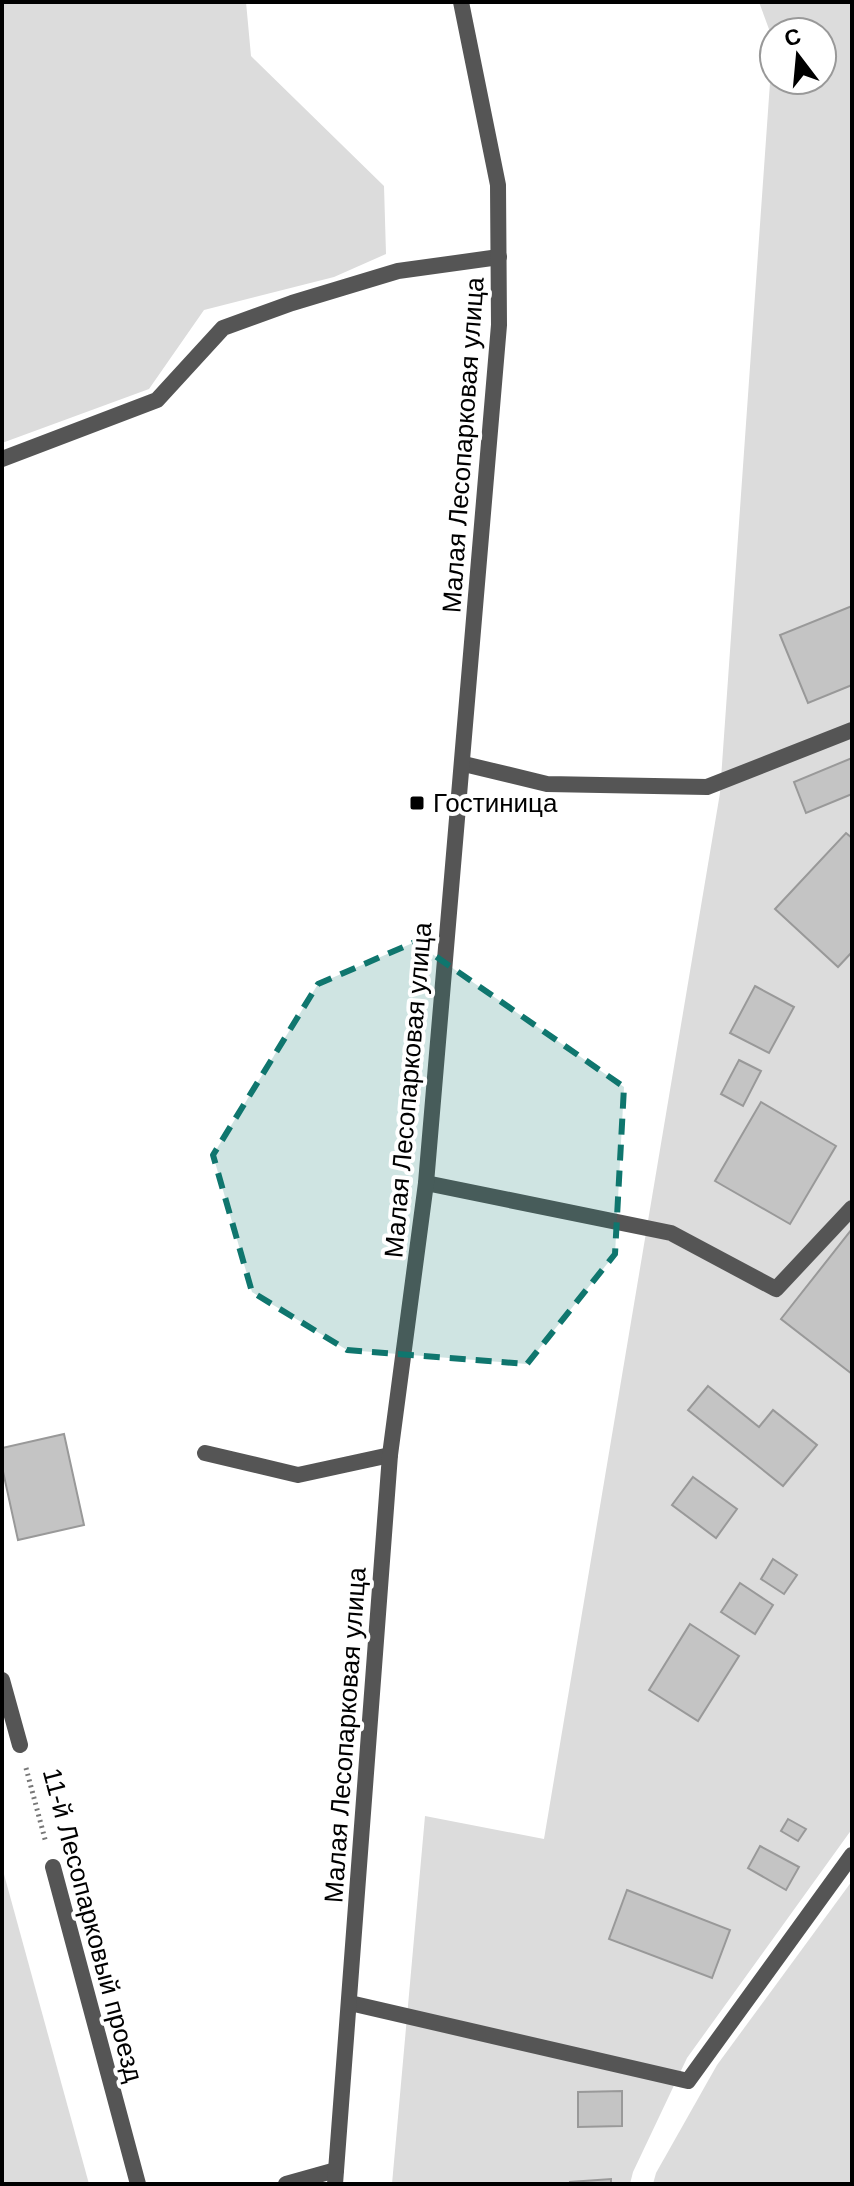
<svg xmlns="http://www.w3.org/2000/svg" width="854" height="2186" font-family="Arial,sans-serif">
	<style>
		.green { fill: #dcdcdc; fill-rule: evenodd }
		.building { fill: #c4c4c4; stroke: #999; stroke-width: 2 }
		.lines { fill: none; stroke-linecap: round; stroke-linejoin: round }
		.path { stroke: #777; stroke-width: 5; stroke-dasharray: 2 4; stroke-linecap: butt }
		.service { stroke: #555; stroke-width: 16 }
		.tertiary { stroke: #555; stroke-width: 16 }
		.marked { fill: #0f766e; fill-opacity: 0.2; stroke: #0f766e; stroke-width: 6; stroke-dasharray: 16 10; stroke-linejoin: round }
		.poi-dot { fill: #000; stroke: #fff; stroke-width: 3 }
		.labels { text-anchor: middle; stroke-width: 8; stroke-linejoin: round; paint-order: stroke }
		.street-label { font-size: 26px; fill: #000; stroke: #fff }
		.poi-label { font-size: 26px; fill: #000; stroke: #fff; text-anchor: start }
	</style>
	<rect width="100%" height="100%" fill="#fff"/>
	<g class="green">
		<polygon points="2,2 246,2 251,56 384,186 386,254 334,277 204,310 149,389 2,443"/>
		<path d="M 759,2 L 852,2 L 852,1829 L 687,2058 L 633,2172 L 630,2184 L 392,2184 L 425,1816 L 544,1839 L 720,793 L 773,40 ZM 774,32 L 822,32 L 822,80 L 774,80 Z"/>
		<polygon points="2,1867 89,2184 2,2184"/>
		<polygon points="852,1881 852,2184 653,2184 656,2173 717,2065"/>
	</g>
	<g class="building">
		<polygon points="852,606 852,685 808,703 780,635"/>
		<polygon points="852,758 852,794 806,813 794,782"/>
		<polygon points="846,833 852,838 852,952 838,967 775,909"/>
		<polygon points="755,986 794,1007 769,1053 730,1033"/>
		<polygon points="739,1060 761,1071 743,1106 721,1094"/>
		<polygon points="761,1102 836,1146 790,1224 715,1181"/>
		<polygon points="852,1229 852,1374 781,1319"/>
		<polygon points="708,1386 759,1427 773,1410 817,1445 783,1486 688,1410"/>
		<polygon points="64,1434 84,1525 18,1540 2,1467 2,1448"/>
		<polygon points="693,1477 737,1509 716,1538 672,1505"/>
		<polygon points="773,1559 797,1575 784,1594 761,1579"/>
		<polygon points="740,1583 773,1605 755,1634 721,1612"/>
		<polygon points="690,1624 739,1656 698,1721 649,1690"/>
		<polygon points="788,1819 806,1829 798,1841 781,1831"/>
		<polygon points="760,1846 799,1867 786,1890 748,1868"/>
		<polygon points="627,1890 730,1930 712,1978 609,1939"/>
		<polygon points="622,2091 622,2126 578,2127 578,2092"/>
		<polygon points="611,2179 611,2184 570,2184 570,2182"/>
	</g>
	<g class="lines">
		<polyline class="path" points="26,1768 46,1843"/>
		<g class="service">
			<polyline points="2,459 157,400 223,328 292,303 398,271 499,257"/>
			<polyline points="464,764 547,784 707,787 852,730"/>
			<polyline points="426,1183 671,1233 776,1289 852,1208"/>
			<polyline points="205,1453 298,1475 390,1455"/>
			<polyline points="2,1680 20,1745"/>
			<polyline points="53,1867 138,2184"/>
			<polyline points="350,2003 688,2081 852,1855"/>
			<polyline points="286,2184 336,2170"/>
		</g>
		<polyline class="tertiary" points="335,2184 390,1455 426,1183 499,325 498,185 461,2"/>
	</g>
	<path class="marked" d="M 415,942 L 624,1087 L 615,1254 L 527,1364 L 347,1350 L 252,1292 L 213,1155 L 318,984 Z"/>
	<rect class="poi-dot" x="409" y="795" width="16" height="16" rx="4"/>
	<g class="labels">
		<g class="street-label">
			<text transform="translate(463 445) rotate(-86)" y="9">Малая Лесопарковая улица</text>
			<text transform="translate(408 1090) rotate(-85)" y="9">Малая Лесопарковая улица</text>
			<text transform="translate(345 1735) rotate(-86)" y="9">Малая Лесопарковая улица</text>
			<text transform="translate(93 1925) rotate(75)" y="9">11-й Лесопарковый проезд</text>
		</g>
		<g class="poi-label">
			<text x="433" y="812">Гостиница</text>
		</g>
	</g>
	<rect width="854" height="2186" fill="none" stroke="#000000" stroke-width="8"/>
	<g transform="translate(798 56) rotate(344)"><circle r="38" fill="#ffffff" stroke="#999999" stroke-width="2"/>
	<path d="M0-6L14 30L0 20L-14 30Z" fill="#000000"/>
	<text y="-12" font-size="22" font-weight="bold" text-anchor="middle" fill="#000000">С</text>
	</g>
</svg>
